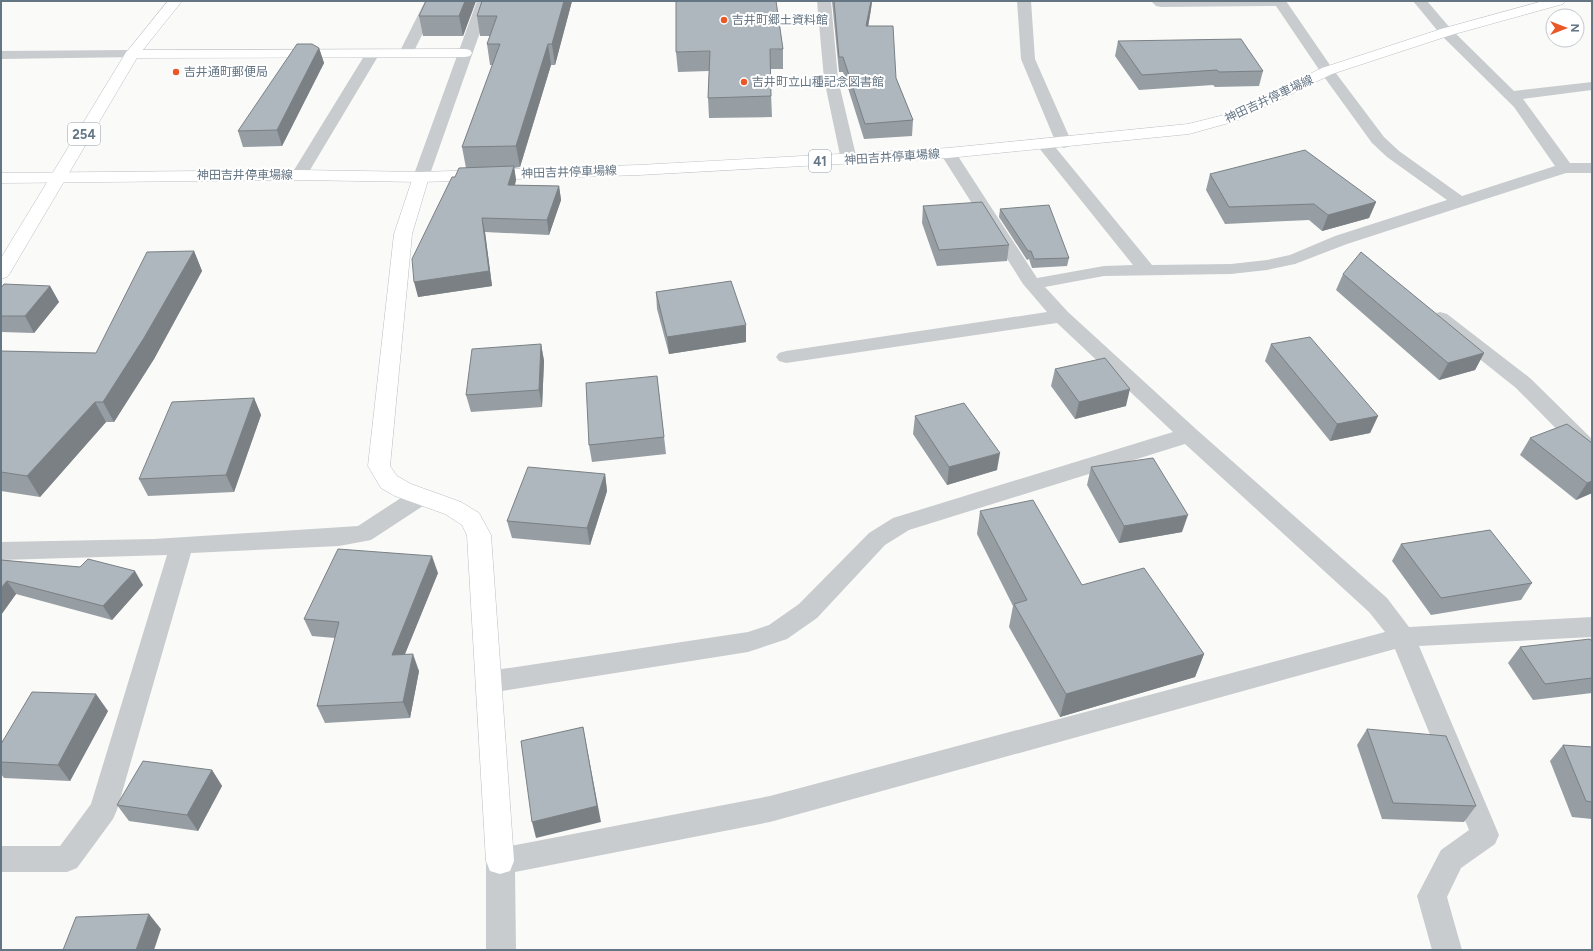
<svg xmlns="http://www.w3.org/2000/svg" width="1593" height="951" font-family="Figtree,'Noto Sans JP',sans-serif">
	<style>
		.lines { fill: none; stroke-linecap: round; stroke-linejoin: round }
		.secondary-casing { stroke: #babfc4; stroke-width: 1 }
		.primary-casing { stroke: #bbbfc3; stroke-width: 1 }
		.highway-casing { stroke: #babec1; stroke-width: 1 }
		.street { fill: #c8cccf; fill-rule: evenodd }
		.secondary { fill: #fff; fill-rule: evenodd }
		.primary { fill: #fff; fill-rule: evenodd }
		.highway { fill: #fff; fill-rule: evenodd }
		.wall { fill: #969da3 }
		.shaded-wall { fill: #7a8084 }
		.building { fill: #aeb7bd; stroke: #7a8084 }
		.poi-dot { fill: #ea5828; stroke: #fff; stroke-width: 1.5 }
		.labels { text-anchor: middle; stroke-width: 4; stroke-linejoin: round; paint-order: stroke }
		.far-poi-label { font-size: 12px; fill: #647584; stroke: #fff; text-anchor: start }
		.far-street-label { font-size: 12px; fill: #647584; stroke: #fff }
		.shield { fill: #fff; stroke: #929ea9; stroke-width: 1 }
		.shield-label { font-size: 13px; font-weight: bold; fill: #647584 }
	</style>
	<rect width="100%" height="100%" fill="#fafaf8"/>
	<g class="lines">
		<g class="secondary-casing">
			<g id="secondary">
				<polygon points="465,49 470,50 472,53 470,56 465,57 132,58 127,57 125,54 127,51 132,50"/>
				<polygon points="421,172 427,173 429,177 412,234 390,466 397,476 411,484 461,502 479,513 491,535 514,861 510,871 500,874 490,871 486,861 467,535 462,525 445,514 395,496 381,488 368,466 394,234 413,177 415,173"/>
			</g>
		</g>
		<g class="primary-casing">
			<polygon id="primary" points="1543,1 1565,1 1563,4 1451,35 1332,74 1236,121 1189,134 948,158 639,175 421,182 299,180 1,183 1,173 299,170 421,172 639,165 948,148 1188,124 1224,115 1322,68 1441,29"/>
		</g>
		<g class="highway-casing">
			<polygon id="highway" points="168,1 182,1 138,56 10,273 7,277 1,279 1,258 125,54"/>
		</g>
		<g class="street">
			<polygon points="425,1 439,1 413,53 411,56 406,57 401,56 399,53"/>
			<polygon points="477,1 491,1 429,177 427,181 421,182 415,181 413,177"/>
			<polygon points="817,1 831,1 838,79 857,160 855,163 849,165 843,163 841,160 824,79"/>
			<polygon points="1017,1 1031,1 1035,59 1072,143 1070,146 1064,148 1058,146 1056,143 1021,59"/>
			<polygon points="1151,1 1286,1 1332,68 1384,137 1399,151 1462,196 1555,166 1514,107 1441,35 1413,1 1427,1 1451,29 1514,91 1592,82 1592,90 1523,99 1570,163 1592,163 1592,173 1566,173 1347,244 1295,264 1267,270 1231,274 1104,276 1045,287 1068,312 1197,430 1387,598 1409,627 1592,617 1592,637 1419,646 1499,835 1495,844 1461,868 1447,897 1462,950 1432,950 1417,896 1441,850 1469,830 1395,649 770,822 515,872 516,950 486,950 486,861 490,851 500,848 770,796 1385,632 1369,612 1185,444 909,530 885,545 817,618 787,639 748,652 489,693 480,690 476,682 480,674 489,671 748,632 769,625 799,604 869,533 893,518 1173,432 1057,323 786,363 779,361 776,357 779,353 786,351 1047,312 1023,284 940,153 942,150 948,148 954,150 1037,278 1104,266 1133,265 1039,148 1037,145 1039,142 1045,140 1051,142 1152,265 1231,264 1267,260 1290,255 1335,236 1447,200 1387,157 1372,143 1322,74 1276,6 1161,7 1156,6"/>
			<polygon points="373,49 378,50 380,53 307,175 305,179 299,180 293,179 291,175 366,53 368,50"/>
			<polygon points="132,50 137,51 139,54 137,57 1,59 1,51"/>
			<polygon points="1440,312 1447,314 1530,378 1592,439 1592,459 1584,457 1516,388 1433,322 1430,318 1433,314"/>
			<polygon points="421,488 429,490 432,496 429,502 371,540 339,546 191,553 117,810 113,819 77,868 67,872 1,872 1,846 60,846 91,804 167,555 1,560 1,542 154,539 358,526 413,490"/>
		</g>
		<use href="#secondary" class="secondary"/>
		<use href="#primary" class="primary"/>
		<use href="#highway" class="highway"/>
	</g>
	<g class="wall">
		<polygon points="476,1 463,36 423,36 419,16"/>
		<polygon points="482,1 572,1 555,65 551,65 520,167 514,168 516,180 515,185 559,186 561,200 549,235 485,232 492,286 418,297 455,177 466,168 462,147 493,65 490,65 487,44 490,36 480,36 477,16"/>
		<polygon points="832,1 872,1 871,9 868,26 896,78 913,120 912,136 864,139 843,72 839,72"/>
		<polygon points="1118,41 1263,71 1259,86 1215,87 1213,85 1139,90 1115,56"/>
		<polygon points="319,48 324,63 282,146 243,147 238,131"/>
		<polygon points="783,49 783,69 770,69 772,117 709,118 708,98 709,71 678,72 676,52"/>
		<polygon points="1210,174 1376,202 1369,218 1322,231 1309,220 1225,224 1206,190"/>
		<polygon points="923,206 1009,245 1007,261 937,266 922,223"/>
		<polygon points="1000,209 1069,258 1067,266 1032,268 1029,259 1027,260 999,217"/>
		<polygon points="194,251 202,271 154,359 114,422 106,422 40,497 1,491 1,351 96,353"/>
		<polygon points="1343,274 1484,353 1475,370 1439,380 1336,290"/>
		<polygon points="50,286 59,302 34,333 1,332 1,288"/>
		<polygon points="656,292 746,342 669,354 657,309"/>
		<polygon points="541,344 544,361 542,407 471,412 466,395"/>
		<polygon points="1271,344 1378,416 1370,433 1330,441 1265,361"/>
		<polygon points="1055,369 1126,406 1075,419 1051,386"/>
		<polygon points="657,376 666,454 592,462 589,445"/>
		<polygon points="254,398 261,415 234,492 148,496 139,479"/>
		<polygon points="915,416 997,470 947,485 913,434"/>
		<polygon points="1530,438 1592,443 1592,493 1576,500 1520,455"/>
		<polygon points="1091,467 1182,532 1119,543 1087,485"/>
		<polygon points="605,474 607,491 590,545 512,538 507,521"/>
		<polygon points="980,511 1082,585 1204,654 1195,677 1060,717 1009,627 1013,606 977,534"/>
		<polygon points="1401,544 1532,583 1521,600 1431,615 1392,561"/>
		<polygon points="1,560 80,567 143,585 112,620 16,594 1,615"/>
		<polygon points="438,573 405,654 419,671 410,718 325,723 317,706 335,638 312,636 304,619"/>
		<polygon points="1592,642 1592,693 1533,700 1508,663 1520,647"/>
		<polygon points="108,711 70,781 4,778 1,774 1,744"/>
		<polygon points="1367,729 1476,806 1464,822 1382,819 1357,745"/>
		<polygon points="1563,745 1592,747 1592,819 1572,817 1550,761"/>
		<polygon points="212,770 222,786 198,831 129,821 117,805"/>
	</g>
	<g class="shaded-wall">
		<polygon points="465,1 476,1 463,36 459,16"/>
		<polygon points="564,1 572,1 555,65 552,44"/>
		<polygon points="871,1 872,1 871,9 866,40 866,26"/>
		<polygon points="548,44 551,65 520,167 516,146"/>
		<polygon points="319,48 324,63 282,146 277,130"/>
		<polygon points="514,166 516,180 511,199 508,185"/>
		<polygon points="559,186 561,200 549,235 547,220"/>
		<polygon points="1376,202 1369,218 1322,231 1328,215"/>
		<polygon points="482,218 485,232 492,286 418,297 414,282"/>
		<polygon points="194,251 202,271 154,359 114,422 103,402"/>
		<polygon points="50,286 59,302 34,333 25,316"/>
		<polygon points="746,325 746,342 669,354 667,337"/>
		<polygon points="541,344 544,361 542,407 539,390"/>
		<polygon points="1484,353 1475,370 1439,380 1448,363"/>
		<polygon points="1130,389 1126,406 1075,419 1079,402"/>
		<polygon points="254,398 261,415 234,492 226,475"/>
		<polygon points="95,402 106,422 40,497 27,476"/>
		<polygon points="1378,416 1370,433 1330,441 1337,424"/>
		<polygon points="1000,453 997,470 947,485 949,467"/>
		<polygon points="605,474 607,491 590,545 587,528"/>
		<polygon points="1592,481 1592,493 1576,500 1587,483"/>
		<polygon points="1188,515 1182,532 1119,543 1124,526"/>
		<polygon points="432,556 438,573 398,671 392,655"/>
		<polygon points="135,571 143,585 112,620 103,606"/>
		<polygon points="7,581 16,594 1,615 1,588"/>
		<polygon points="413,654 419,671 410,718 403,702"/>
		<polygon points="1204,654 1195,677 1060,717 1066,694"/>
		<polygon points="96,694 108,711 70,781 58,765"/>
		<polygon points="583,727 586,743 601,822 536,838 532,822"/>
		<polygon points="212,770 222,786 198,831 187,815"/>
		<polygon points="149,914 161,929 154,950 136,950"/>
	</g>
	<g class="building">
		<polygon points="426,1 465,1 459,16 419,16"/>
		<polygon points="482,1 564,1 552,44 548,44 516,146 462,147 500,44 487,44 497,16 477,16"/>
		<polygon points="676,1 776,1 783,49 770,49 771,96 708,98 710,51 676,52"/>
		<polygon points="834,1 871,1 866,26 893,26 896,78 913,120 865,124 843,57 839,57"/>
		<polygon points="1241,39 1263,71 1219,72 1217,70 1142,75 1118,41"/>
		<polygon points="297,44 312,44 319,48 277,130 238,131"/>
		<polygon points="1305,150 1376,202 1328,215 1314,204 1229,207 1210,174"/>
		<polygon points="514,166 508,185 559,186 547,220 482,218 489,271 414,282 412,259 452,177 455,177 459,168"/>
		<polygon points="982,202 1009,245 939,250 923,206"/>
		<polygon points="1049,205 1069,258 1034,259 1031,251 1028,251 1000,209"/>
		<polygon points="194,251 144,338 103,402 95,402 27,476 1,472 1,351 96,353 147,252"/>
		<polygon points="1361,252 1484,353 1448,363 1343,274"/>
		<polygon points="731,281 746,325 667,337 656,292"/>
		<polygon points="4,284 50,286 25,316 1,316 1,288"/>
		<polygon points="1310,337 1378,416 1337,424 1271,344"/>
		<polygon points="541,344 539,390 466,395 472,349"/>
		<polygon points="1105,358 1130,389 1079,402 1055,369"/>
		<polygon points="657,376 664,437 589,445 586,383"/>
		<polygon points="254,398 226,475 139,479 172,402"/>
		<polygon points="964,403 1000,453 949,467 915,416"/>
		<polygon points="1567,424 1592,443 1592,481 1587,483 1530,438"/>
		<polygon points="1153,458 1188,515 1124,526 1091,467"/>
		<polygon points="528,467 605,474 587,528 507,521"/>
		<polygon points="1033,500 1082,585 1144,568 1204,654 1066,694 1014,604 1027,600 980,511"/>
		<polygon points="1490,530 1532,583 1441,598 1401,544"/>
		<polygon points="338,549 432,556 392,655 413,654 403,702 317,706 339,622 304,619"/>
		<polygon points="88,559 135,571 103,606 7,581 1,588 1,560 80,567"/>
		<polygon points="1590,639 1592,642 1592,678 1545,684 1520,647"/>
		<polygon points="32,692 96,694 58,765 1,762 1,744"/>
		<polygon points="583,727 597,806 532,822 521,741"/>
		<polygon points="1367,729 1446,736 1476,806 1393,803"/>
		<polygon points="1563,745 1592,747 1592,802 1586,801"/>
		<polygon points="143,761 212,770 187,815 117,805"/>
		<polygon points="149,914 136,950 63,950 76,917"/>
	</g>
	<g class="poi-dot">
		<circle cx="724" cy="20" r="4"/>
		<circle cx="176" cy="72" r="4"/>
		<circle cx="744" cy="82" r="4"/>
	</g>
	<g class="labels">
		<g class="far-poi-label">
			<text x="732" y="24">吉井町郷土資料館</text>
			<text x="184" y="76">吉井通町郵便局</text>
			<text x="752" y="86">吉井町立山種記念図書館</text>
		</g>
		<g class="far-street-label">
			<text transform="translate(1269 99) rotate(-25)" y="4">神田吉井停車場線</text>
			<text transform="translate(892 157) rotate(-4)" y="4">神田吉井停車場線</text>
			<text transform="translate(569 172) rotate(-2)" y="4">神田吉井停車場線</text>
			<text x="245" y="179">神田吉井停車場線</text>
		</g>
		<g class="shield">
			<rect x="68" y="123" width="32" height="22" rx="3"/>
			<rect x="809" y="150" width="22" height="22" rx="3"/>
		</g>
		<g class="shield-label">
			<text x="84" y="139">254</text>
			<text x="820" y="166">41</text>
		</g>
	</g>
	<rect width="1593" height="951" fill="none" stroke="#647584" stroke-width="4"/>
	<g transform="translate(1565 28) rotate(90)"><circle r="19" fill="#ffffff" stroke="#c1c8ce"/>
	<path d="M0-3L7 15L0 10L-7 15Z" fill="#ea5828"/>
	<text y="-6" font-size="11" font-weight="bold" text-anchor="middle" fill="#647584">N</text>
	</g>
</svg>
